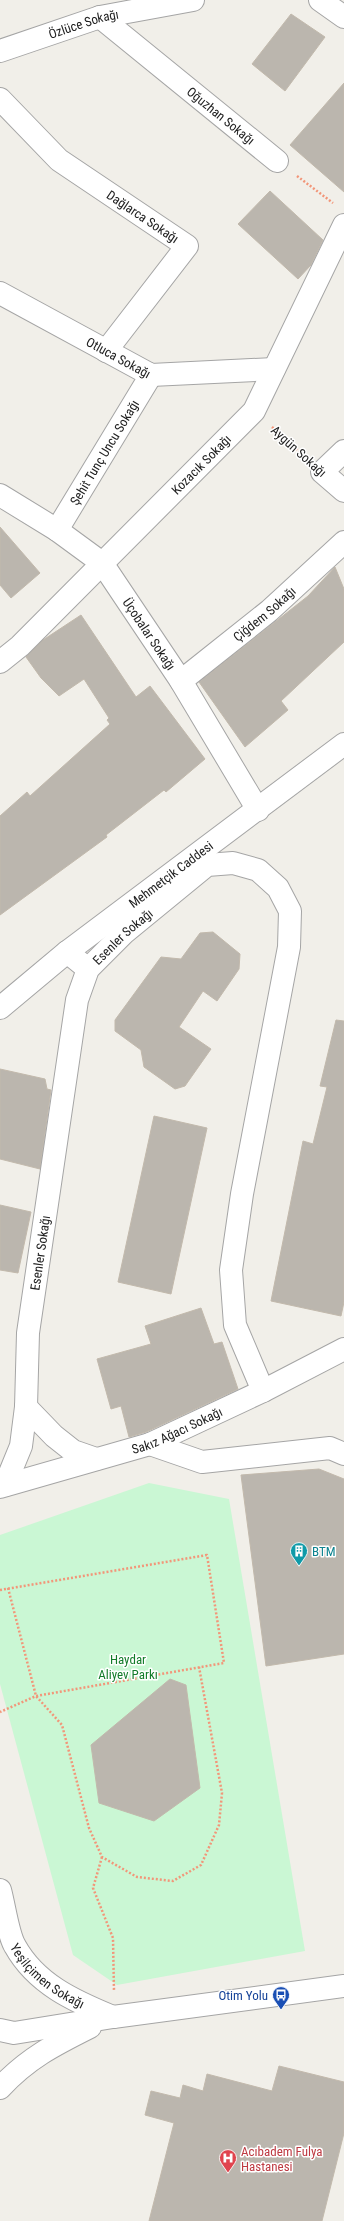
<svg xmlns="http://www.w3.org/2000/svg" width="344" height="2221" font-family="'Roboto Condensed',sans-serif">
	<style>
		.park { fill: #caf7d4 }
		.building { fill: #bbb6ae; stroke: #c2b9ac }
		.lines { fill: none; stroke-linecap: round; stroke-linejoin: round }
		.minor-casing { stroke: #a5a5a5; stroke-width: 24 }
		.tertiary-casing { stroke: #a5a5a5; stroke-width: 24 }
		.path { stroke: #f29679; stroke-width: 2.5; stroke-dasharray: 2 2; stroke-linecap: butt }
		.minor { stroke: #fff; stroke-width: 22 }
		.tertiary { stroke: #fff; stroke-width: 22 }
		.labels { text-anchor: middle; stroke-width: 3; stroke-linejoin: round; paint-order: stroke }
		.street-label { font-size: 13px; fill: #212121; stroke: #fff }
		.culture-label { font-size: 13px; fill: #0d838f; stroke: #fff; text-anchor: start }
		.park-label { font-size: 13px; fill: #137c2a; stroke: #fff }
		.transit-label { font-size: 13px; fill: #164399; stroke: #fff; text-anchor: end }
		.health-label { font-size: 13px; fill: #be3a42; stroke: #fff; text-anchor: start }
	</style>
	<rect width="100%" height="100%" fill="#f1efe9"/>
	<polygon class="park" points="149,1483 229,1499 305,1951 117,1985 73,1955 0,1684 0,1535"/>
	<g class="building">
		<polygon points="291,14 325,37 285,91 252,64"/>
		<polygon points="344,83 344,192 290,145"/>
		<polygon points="270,191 323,240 311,265 298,279 238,224"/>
		<polygon points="0,527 40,573 11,598 0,585"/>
		<polygon points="335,567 344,589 344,642 281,701 288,710 245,747 199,682 308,596"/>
		<polygon points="81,615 136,697 150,686 205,759 166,792 164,790 106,835 107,837 0,915 0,816 27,792 30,796 110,724 107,720 109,718 84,679 59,696 41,678 26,657 43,640"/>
		<polygon points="213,932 240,954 239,969 217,1001 203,991 179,1027 211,1049 185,1086 175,1089 144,1067 141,1050 115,1031 115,1020 161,957 181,959 200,933"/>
		<polygon points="336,1020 344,1021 344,1302 341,1316 271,1301 303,1141 313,1144 327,1087 320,1086"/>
		<polygon points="0,1069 45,1079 47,1089 51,1090 40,1169 0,1159"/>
		<polygon points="154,1116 207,1128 171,1294 118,1282"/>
		<polygon points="0,1205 31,1212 18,1273 0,1270"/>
		<polygon points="201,1308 214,1344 222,1342 238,1389 146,1432 129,1437 121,1406 111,1409 97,1359 151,1344 145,1326"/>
		<polygon points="319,1469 344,1479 344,1654 266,1666 241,1475"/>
		<polygon points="170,1679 186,1685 200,1788 154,1821 99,1803 91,1745"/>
		<polygon points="279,2066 344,2082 344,2133 322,2221 149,2221 174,2123 145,2115 151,2091 180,2098 183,2085 203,2091 207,2074 272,2091"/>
	</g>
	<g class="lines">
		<g class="minor-casing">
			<g id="minor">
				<polyline points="320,0 344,17"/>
				<path id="s1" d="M 100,17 L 277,161"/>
				<path id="s2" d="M 0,51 L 100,17 L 193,0"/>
				<path id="s3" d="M 0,99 L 59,160 L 187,246 L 106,351"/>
				<path id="s4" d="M 0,293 L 151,375 L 274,369"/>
				<polyline points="344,451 322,472 344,491"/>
				<path id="s5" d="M 0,495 L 57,530 L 102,563 L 181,681 L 258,810"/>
				<path id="s6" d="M 57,530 L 151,375"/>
				<path id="s7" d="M 0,662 L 20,646 L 254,411 L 344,225"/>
				<path id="s8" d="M 181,681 L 269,611 L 344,542"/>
				<path id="s9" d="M 26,1407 L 28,1333 L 77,1000 L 88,969 L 124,933 L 207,865 L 233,863 L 258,870 L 278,888 L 290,911 L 289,947 L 242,1194 L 231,1270 L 235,1325 L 263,1391"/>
				<polyline points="150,1444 202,1462 330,1448 344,1454"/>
			</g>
		</g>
		<g class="tertiary-casing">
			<g id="tertiary">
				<polyline points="67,952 88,969"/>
				<path id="s10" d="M 0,1008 L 67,952 L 344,744"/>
				<polyline points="26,1407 54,1436 73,1451 96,1459"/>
				<polyline points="5,1485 21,1446 26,1407"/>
				<path id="s11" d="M 0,1487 L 150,1444 L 263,1391 L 344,1349"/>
				<path id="s12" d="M 0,1890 C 4,1904 8,1935 15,1946 C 36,1984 74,2001 113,2017"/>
				<polyline points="0,2030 14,2033 113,2017 344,1986"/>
				<path d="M 0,2088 C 28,2058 54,2045 90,2027"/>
			</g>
		</g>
		<g class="path">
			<polyline points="297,176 333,203"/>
			<polyline points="272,427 304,456"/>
			<polyline points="8,1588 36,1696 62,1725 89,1828 102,1857 137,1877 173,1881 201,1865 219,1825 222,1793 199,1667"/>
			<polyline points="0,1590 207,1555 224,1663 36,1696 0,1712"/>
			<polyline points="102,1857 93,1888 113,1938 114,1991"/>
		</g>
		<use href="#minor" class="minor"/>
		<use href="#tertiary" class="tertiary"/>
	</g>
	<defs>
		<g id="building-pin" transform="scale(0.9)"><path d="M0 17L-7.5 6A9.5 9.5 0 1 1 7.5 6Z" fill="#0f9aa8" stroke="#fff"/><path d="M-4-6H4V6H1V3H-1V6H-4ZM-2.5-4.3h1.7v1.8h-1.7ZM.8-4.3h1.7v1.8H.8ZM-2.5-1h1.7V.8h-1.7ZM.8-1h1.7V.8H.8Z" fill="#fff"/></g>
		<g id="bus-pin" transform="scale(0.9)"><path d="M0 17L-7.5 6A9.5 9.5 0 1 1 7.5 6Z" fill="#1a4fb4" stroke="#fff"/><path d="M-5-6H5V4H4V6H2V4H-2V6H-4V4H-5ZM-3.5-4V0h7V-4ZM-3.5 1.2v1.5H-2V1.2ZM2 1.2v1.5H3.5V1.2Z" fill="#fff"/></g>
		<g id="hospital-pin" transform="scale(0.9)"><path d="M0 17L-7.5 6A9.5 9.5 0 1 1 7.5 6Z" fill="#e0444e" stroke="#fff"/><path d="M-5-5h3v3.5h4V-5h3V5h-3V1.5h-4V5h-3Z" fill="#fff"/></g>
	</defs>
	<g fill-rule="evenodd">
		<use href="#building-pin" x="299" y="1551"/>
		<use href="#bus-pin" x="281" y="1995"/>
		<use href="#hospital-pin" x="228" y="2158"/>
	</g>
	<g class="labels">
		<g class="street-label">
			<text dy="5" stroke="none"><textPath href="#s2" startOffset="88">Özlüce Sokağı</textPath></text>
			<text dy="5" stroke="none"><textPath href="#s1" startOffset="156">Oğuzhan Sokağı</textPath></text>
			<text dy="5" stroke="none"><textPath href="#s3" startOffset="186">Dağlarca Sokağı</textPath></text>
			<text dy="5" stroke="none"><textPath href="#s4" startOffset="135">Otluca Sokağı</textPath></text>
			<text transform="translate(299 451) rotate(42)" y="5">Aygün Sokağı</text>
			<text dy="5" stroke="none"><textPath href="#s6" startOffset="91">Şehit Tunç Uncu Sokağı</textPath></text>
			<text dy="5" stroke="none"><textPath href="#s7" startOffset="282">Kozacık Sokağı</textPath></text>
			<text dy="5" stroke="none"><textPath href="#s8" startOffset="107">Çiğdem Sokağı</textPath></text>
			<text dy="5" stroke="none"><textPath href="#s5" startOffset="208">Üçobalar Sokağı</textPath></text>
			<text dy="5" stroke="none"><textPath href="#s10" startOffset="217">Mehmetçik Caddesi</textPath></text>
			<text dy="5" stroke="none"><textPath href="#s9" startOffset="491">Esenler Sokağı</textPath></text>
			<text dy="5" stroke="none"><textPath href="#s9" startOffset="155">Esenler Sokağı</textPath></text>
			<text dy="5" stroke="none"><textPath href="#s11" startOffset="186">Sakız Ağacı Sokağı</textPath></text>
			<text dy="5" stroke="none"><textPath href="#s12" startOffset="103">Yeşilçimen Sokağı</textPath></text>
		</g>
		<g class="culture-label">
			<text x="312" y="1556">BTM</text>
		</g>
		<g class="park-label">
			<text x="128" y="1664">Haydar<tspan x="128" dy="15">Aliyev Parkı</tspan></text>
		</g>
		<g class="transit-label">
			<text x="268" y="2000">Otim Yolu</text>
		</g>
		<g class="health-label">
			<text x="241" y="2156">Acıbadem Fulya<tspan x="241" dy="15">Hastanesi</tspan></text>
		</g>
	</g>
</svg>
